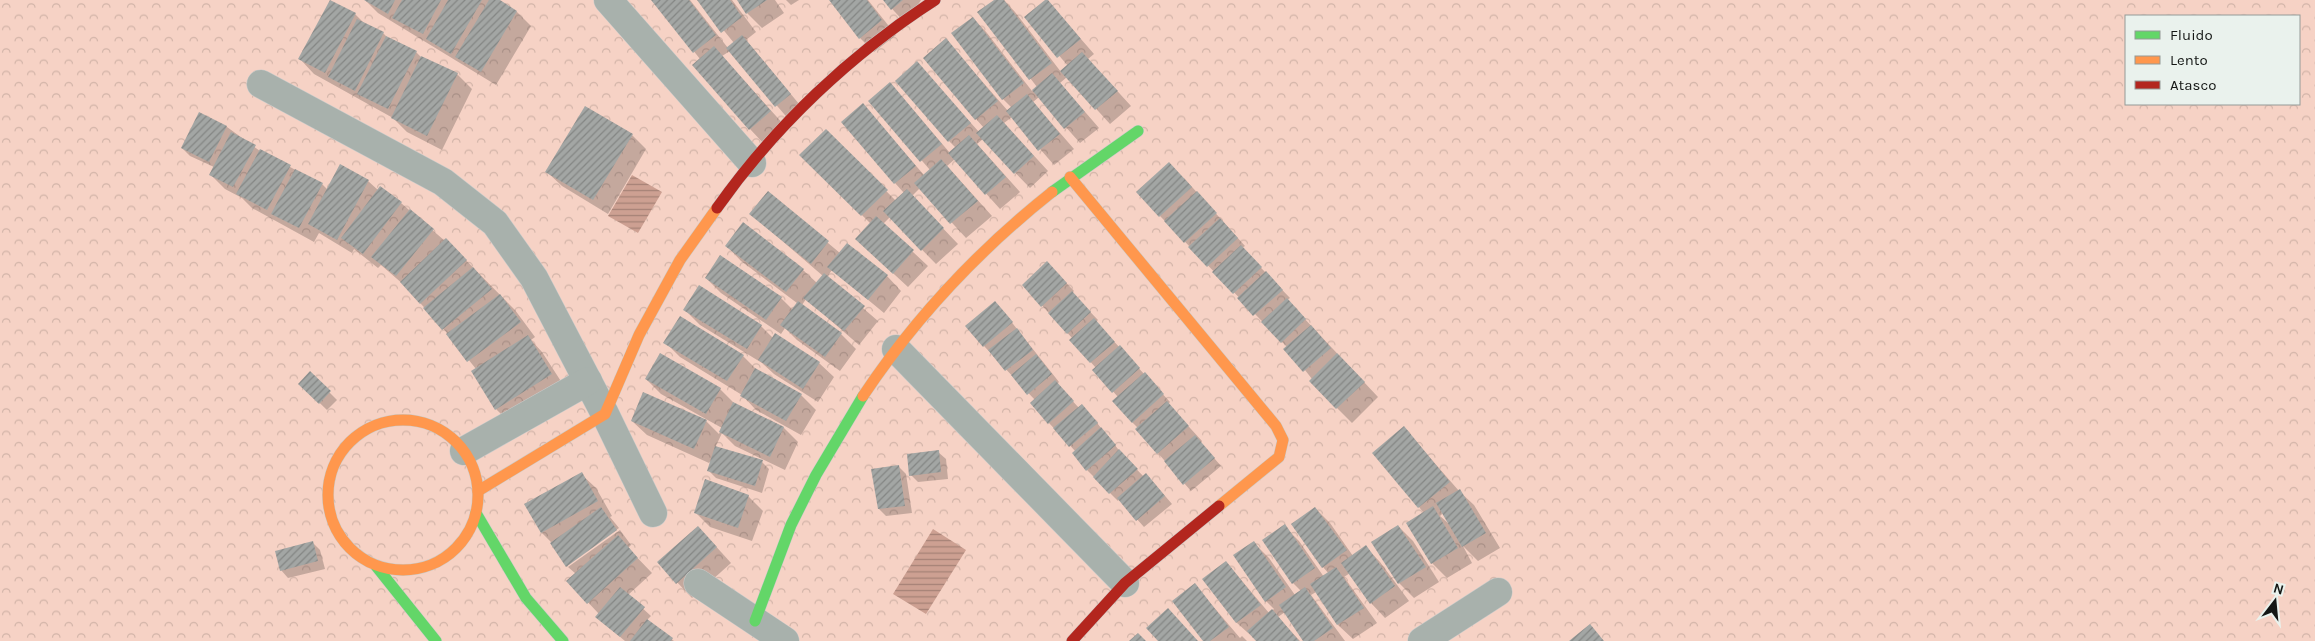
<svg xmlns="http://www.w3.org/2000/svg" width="2315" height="641" font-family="Karla,sans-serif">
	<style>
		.forest { fill: url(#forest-crowns); fill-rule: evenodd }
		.water { fill: url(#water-rules) }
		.shadow { fill: #0003; fill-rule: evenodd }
		.building { fill: url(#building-hatch) }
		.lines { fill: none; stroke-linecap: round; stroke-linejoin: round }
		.street-casing { stroke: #cacccb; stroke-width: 29 }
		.fast-casing { stroke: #cacccb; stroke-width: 12 }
		.slow-casing { stroke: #cacccb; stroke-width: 12 }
		.jam-casing { stroke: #cacccb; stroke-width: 12 }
		.street { stroke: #a8b1ac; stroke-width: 28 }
		.fast { stroke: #63d668; stroke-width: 11 }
		.slow { stroke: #ff974d; stroke-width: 11 }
		.jam { stroke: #b3261e; stroke-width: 11 }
	</style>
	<defs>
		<pattern id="forest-crowns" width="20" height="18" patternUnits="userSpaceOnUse" patternTransform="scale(1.25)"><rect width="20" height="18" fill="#f6d2c5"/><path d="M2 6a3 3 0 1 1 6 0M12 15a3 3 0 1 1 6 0" fill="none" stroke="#d2b4a8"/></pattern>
		<pattern id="water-rules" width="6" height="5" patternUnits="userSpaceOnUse" patternTransform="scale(1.25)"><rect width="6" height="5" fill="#cda092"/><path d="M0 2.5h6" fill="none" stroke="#a58176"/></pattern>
		<pattern id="building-hatch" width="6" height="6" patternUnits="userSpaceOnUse" patternTransform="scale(1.25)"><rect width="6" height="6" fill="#a3a6a4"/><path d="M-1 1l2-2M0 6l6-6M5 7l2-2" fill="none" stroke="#848684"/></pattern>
	</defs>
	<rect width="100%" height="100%" fill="#ecf0ee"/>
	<path class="forest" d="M 0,0 L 2315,0 L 2315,641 L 0,641 ZM 2126,16 L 2299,16 L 2299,104 L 2126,104 Z"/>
	<g class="water">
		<polygon points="632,175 662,192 638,233 608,216"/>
		<polygon points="933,529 966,550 926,614 893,594"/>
	</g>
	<g class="shadow">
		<polygon points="365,0 497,0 517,12 531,26 496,85 378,13"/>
		<polygon points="653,0 690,0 728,48 734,43 699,0 732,0 756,32 746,40 804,110 790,121 730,51 722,56 785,126 764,144 750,129 700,59"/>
		<polygon points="738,0 775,0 784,13 762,28 747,13"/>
		<polygon points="786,0 799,0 791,5"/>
		<polygon points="831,0 868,0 896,35 874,52 860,38"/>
		<polygon points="884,0 921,0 906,24"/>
		<polygon points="996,0 1004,0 1015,12 1061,72 1068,66 1026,17 1047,0 1094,54 1088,59 1131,106 1110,124 1067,77 1060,83 1099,128 1080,143 1039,97 1033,102 1074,149 1054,165 1012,117 1004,123 1048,171 1030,188 983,139 977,144 1020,192 1000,209 955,159 947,166 992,216 966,238 920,188 912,196 958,244 936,264 890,217 883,224 928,266 908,287 856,239 871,224 801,155 826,130 896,201 904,193 895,183 863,105 924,175 930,170 870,101 890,83 950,153 956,148 949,141 917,63 979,132 984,128 976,119 946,40 1008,111 1012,108 1003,99 973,18 987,33 1032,91 1037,87 979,12"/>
		<polygon points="355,14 365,24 383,33 389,39 416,52 422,58 457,74 472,89 442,150 407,132 393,118 314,74 300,59"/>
		<polygon points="200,114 227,127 260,151 322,184 328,190 368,181 378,190 401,203 445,241 446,240 515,310 535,337 531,340 542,352 566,389 510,423 496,409 476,369 448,334 404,285 381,265 378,268 354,249 352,253 319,233 314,242 252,208 242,198 225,189 210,174 214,167 190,156 182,148"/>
		<polygon points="632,135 646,149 608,214 562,186 547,172"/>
		<polygon points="1184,178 1245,246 1242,248 1290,298 1287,300 1378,397 1352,423 1310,381 1312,379 1287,347 1160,216"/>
		<polygon points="768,193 840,253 887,276 901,291 884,313 832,270 827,277 878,321 859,345 806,299 802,305 841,334 856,349 840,371 797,340 785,328 781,334 721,293 706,278 781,298 793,310 797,303 741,261 727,246 743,224 803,270 817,283 823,276 751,214"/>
		<polygon points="1047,263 1074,291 1072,293 1098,320 1096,322 1170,402 1168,404 1202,441 1201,443 1221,466 1191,491 1137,429 1138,428 1132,422 1118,397 1094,370 1096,368 1071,340 1073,339 1023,285"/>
		<polygon points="685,310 761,326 773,338 819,363 834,377 818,402 774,374 762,363 700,325"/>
		<polygon points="1002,310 1059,382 1057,384 1079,408 1089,413 1122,454 1144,477 1154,483 1172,504 1144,527 1119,499 1118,501 1087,470 1074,453 1076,452 1049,423 1035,400 984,346"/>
		<polygon points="665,342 743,356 758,371 801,395 816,410 801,435 756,410 742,395 680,357"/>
		<polygon points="310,373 337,400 327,410 300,384"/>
		<polygon points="646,379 720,389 735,404 782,426 798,442 785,470 735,446 722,433 715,448 762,462 769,469 762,493 716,478 709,471 713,458 709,463 647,435 632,421 704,419 719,434 722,428 661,394"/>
		<path d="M 1404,428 L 1459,491 L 1474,505 L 1500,548 L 1478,561 L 1463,546 L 1472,563 L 1447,578 L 1432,563 L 1407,523 L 1424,513 L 1419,507 ZM 1443,513 L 1449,523 L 1448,523 L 1440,516 Z"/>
		<polygon points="938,452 946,459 948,479 918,482 911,475"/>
		<polygon points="898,466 906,474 912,513 886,516 879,509"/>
		<polygon points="581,474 596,488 612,516 610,517 619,528 568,564 568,567 552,543 542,533"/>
		<polygon points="748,496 763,511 752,541 710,527 695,512"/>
		<polygon points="1315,508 1330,523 1353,556 1366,547 1380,562 1409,601 1385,618 1371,603 1350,573 1344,577 1377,623 1353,639 1338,625 1316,592 1311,595 1345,641 1305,641 1285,612 1278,617 1300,641 1257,641 1237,623 1204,580 1226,562 1269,613 1274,609 1266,601 1254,543 1269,558 1295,595 1301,591 1293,583 1284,526 1299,541 1324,577 1329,574 1323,567"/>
		<polygon points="1398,526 1413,541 1439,582 1414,598 1399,583"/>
		<polygon points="620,530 631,545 628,548 652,573 628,595 651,616 647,620 674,641 625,641 596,617 599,614 568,581 576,574 568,567"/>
		<polygon points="312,542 320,550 325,569 288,578 281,570"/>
		<polygon points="712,542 731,563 692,598 658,562"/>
		<polygon points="1195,585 1240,638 1242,636 1247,641 1204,641"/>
	</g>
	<g class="building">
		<polygon points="330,0 356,13 325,73 298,59"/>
		<polygon points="364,0 395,0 388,14"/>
		<polygon points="402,0 441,0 423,34 392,18"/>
		<polygon points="448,0 482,0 451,54 426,39"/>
		<polygon points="489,0 500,0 517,11 481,72 455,57"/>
		<polygon points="651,0 689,0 716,35 693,53"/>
		<polygon points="697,0 730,0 742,17 721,33"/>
		<polygon points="737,0 767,0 746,14"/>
		<polygon points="829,0 867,0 882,20 859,39"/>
		<polygon points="883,0 903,0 891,10"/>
		<polygon points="994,0 1004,0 1052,63 1029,80 977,12"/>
		<polygon points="1045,0 1048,0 1081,39 1057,58 1024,17"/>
		<polygon points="973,17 1024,83 1002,100 951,33"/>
		<polygon points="357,19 384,32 355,91 328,77"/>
		<polygon points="742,35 791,94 775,107 726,48"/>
		<polygon points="386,36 417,51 388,109 357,94"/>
		<polygon points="946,38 998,101 975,120 923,58"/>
		<polygon points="714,46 771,111 749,130 692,65"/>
		<polygon points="1082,52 1118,91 1095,110 1060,71"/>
		<polygon points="421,56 458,73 427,136 391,118"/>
		<polygon points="917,61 971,123 948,142 895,81"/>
		<polygon points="1052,73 1085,112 1064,129 1032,90"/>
		<polygon points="890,82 942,144 920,162 868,101"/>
		<polygon points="1027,94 1060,134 1038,151 1006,111"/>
		<polygon points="863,103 916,166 894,184 841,122"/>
		<polygon points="585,106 633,134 593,200 545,172"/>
		<polygon points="199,112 227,126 209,162 181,148"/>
		<polygon points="997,115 1034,156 1014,174 976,133"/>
		<polygon points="826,129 888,190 861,216 799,155"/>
		<polygon points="231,132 256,145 233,187 209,175"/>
		<polygon points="969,135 1006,177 985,195 948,153"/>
		<polygon points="260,149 291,165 267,210 236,194"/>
		<polygon points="941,159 978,201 950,224 914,183"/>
		<polygon points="1169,162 1192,187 1159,217 1136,192"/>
		<polygon points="340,164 369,180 337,240 308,224"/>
		<polygon points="295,169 323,183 299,228 271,214"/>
		<polygon points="380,186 402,202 363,254 341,238"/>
		<polygon points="907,189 944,228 921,251 883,211"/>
		<polygon points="768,191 829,241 811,264 749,214"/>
		<polygon points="1197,191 1217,213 1184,243 1164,221"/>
		<polygon points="410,209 434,229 396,276 371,257"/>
		<polygon points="876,216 914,250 893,274 855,239"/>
		<polygon points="1220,218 1238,238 1207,267 1188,247"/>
		<polygon points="743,222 804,269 786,292 725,246"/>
		<polygon points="446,238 467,260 420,304 400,282"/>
		<polygon points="847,243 888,275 868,300 827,267"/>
		<polygon points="1241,245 1262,267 1233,294 1212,272"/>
		<polygon points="720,255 782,297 766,320 705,278"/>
		<polygon points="1047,261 1067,283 1041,307 1022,285"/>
		<polygon points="473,267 492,289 442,330 423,308"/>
		<polygon points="1266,271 1283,290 1253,316 1237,298"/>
		<polygon points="824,273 865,306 844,331 803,298"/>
		<polygon points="699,285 762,325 747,349 683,310"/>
		<polygon points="1072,291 1091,312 1067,334 1048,313"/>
		<polygon points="500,294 521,322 467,362 446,334"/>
		<polygon points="1287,298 1306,319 1281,343 1261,322"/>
		<polygon points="798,301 842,333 825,357 780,325"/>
		<polygon points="995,301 1013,322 983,347 965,326"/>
		<polygon points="680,316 744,355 727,381 663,343"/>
		<polygon points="1094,318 1115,342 1090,363 1069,340"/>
		<polygon points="1311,325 1331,348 1303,372 1283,349"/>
		<polygon points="1017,328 1033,350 1005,371 988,350"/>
		<polygon points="775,333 820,362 803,389 758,360"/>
		<polygon points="528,335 552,374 495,410 471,371"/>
		<polygon points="1120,345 1140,368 1112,393 1092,370"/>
		<polygon points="660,353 721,388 706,414 645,379"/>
		<polygon points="1337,353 1365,382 1336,409 1309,381"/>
		<polygon points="1036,354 1052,374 1027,395 1011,375"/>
		<polygon points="755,368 802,394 786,421 740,396"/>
		<polygon points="310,371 331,391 319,404 298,384"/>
		<polygon points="1145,372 1164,394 1132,423 1112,401"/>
		<polygon points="1055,380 1074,401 1048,424 1030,403"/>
		<polygon points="643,392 707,420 694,449 631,421"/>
		<polygon points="1167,401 1189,426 1157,454 1135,429"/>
		<polygon points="733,402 784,427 770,457 719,432"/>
		<polygon points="1082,404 1098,423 1069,447 1053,428"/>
		<polygon points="1404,426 1450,482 1418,508 1372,453"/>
		<polygon points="1101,427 1116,445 1086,471 1072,453"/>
		<polygon points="1195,435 1215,458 1183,485 1164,461"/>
		<polygon points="715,446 763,460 755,486 707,471"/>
		<polygon points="1119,449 1138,469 1109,494 1093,477"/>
		<polygon points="939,450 941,472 909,476 907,454"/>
		<polygon points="899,465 905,506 878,509 871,469"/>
		<polygon points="582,472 598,501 541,533 524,504"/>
		<polygon points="1146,473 1165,496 1136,521 1117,498"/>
		<polygon points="705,479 749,495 738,528 694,513"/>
		<polygon points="1460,489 1486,533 1462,547 1436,503"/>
		<polygon points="1433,506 1458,548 1431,564 1406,523"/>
		<polygon points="601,507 617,530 566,567 550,543"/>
		<polygon points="1315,507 1347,550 1322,568 1291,524"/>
		<polygon points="1285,524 1315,568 1292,584 1262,540"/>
		<polygon points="1398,525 1426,567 1398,584 1371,542"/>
		<polygon points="698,526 717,547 676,584 657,562"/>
		<polygon points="618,535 638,558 587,604 566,581"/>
		<polygon points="313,541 318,561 280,571 275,551"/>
		<polygon points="1254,541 1286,587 1265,602 1233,555"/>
		<polygon points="1366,545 1395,586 1370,604 1341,563"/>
		<polygon points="1226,561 1261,605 1236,623 1202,579"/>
		<polygon points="1336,567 1364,608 1337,625 1310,584"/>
		<polygon points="1195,583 1229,627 1210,641 1203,641 1172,601"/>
		<polygon points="620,587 645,607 620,637 595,617"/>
		<polygon points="1305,587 1333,628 1314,641 1303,641 1279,605"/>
		<polygon points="1168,608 1198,641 1158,641 1146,628"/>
		<polygon points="1272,609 1299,641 1256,641 1247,631"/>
		<polygon points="647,619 673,638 671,641 630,641"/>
		<polygon points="1590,624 1604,641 1569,641"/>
		<polygon points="1138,633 1146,641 1129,641"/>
	</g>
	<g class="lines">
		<g class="street-casing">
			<g id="street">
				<polyline points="608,0 752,163"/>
				<polyline points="261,84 443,182 495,223 534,278 605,414 653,513"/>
				<polyline points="896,349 1125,583"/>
				<polyline points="464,451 588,381"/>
				<polyline points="698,583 785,641"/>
				<polyline points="1422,641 1498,592"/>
			</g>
		</g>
		<g class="fast-casing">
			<g id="fast">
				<polyline points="1052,192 1138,131"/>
				<polyline points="476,513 526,598 563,641"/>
				<polyline points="376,566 436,641"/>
				<polyline points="755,621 791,525 816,475 863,396"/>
			</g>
		</g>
		<g class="slow-casing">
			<g id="slow">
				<polyline points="1070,177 1276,426 1283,440 1279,457 1219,506"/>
				<path d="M 863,396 C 915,318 979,250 1052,192"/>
				<circle cx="403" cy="495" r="75"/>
				<polyline points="478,491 605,414 639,335 680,260 717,208"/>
			</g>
		</g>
		<g class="jam-casing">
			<g id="jam">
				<path d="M 717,208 C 775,126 851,54 935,0"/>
				<polyline points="1072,641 1125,583 1219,506"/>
			</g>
		</g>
		<use href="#street" class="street"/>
		<use href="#fast" class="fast"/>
		<use href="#slow" class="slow"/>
		<use href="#jam" class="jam"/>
	</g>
	<rect x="2125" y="15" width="175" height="90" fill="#eaf2ed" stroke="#949a97"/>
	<rect x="2135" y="31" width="25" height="8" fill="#63d668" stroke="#949a97"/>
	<text x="2170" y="40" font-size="15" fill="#141715">Fluido</text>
	<rect x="2135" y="56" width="25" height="8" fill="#ff974d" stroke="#949a97"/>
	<text x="2170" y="65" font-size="15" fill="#141715">Lento</text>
	<rect x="2135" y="81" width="25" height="8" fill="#b3261e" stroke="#949a97"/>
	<text x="2170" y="90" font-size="15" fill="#141715">Atasco</text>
	<g transform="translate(2275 601) rotate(16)" stroke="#eaf2ed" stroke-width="4" paint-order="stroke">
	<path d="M0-4L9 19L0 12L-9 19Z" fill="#141715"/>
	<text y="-8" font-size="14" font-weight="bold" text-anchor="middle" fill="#141715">N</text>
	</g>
</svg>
